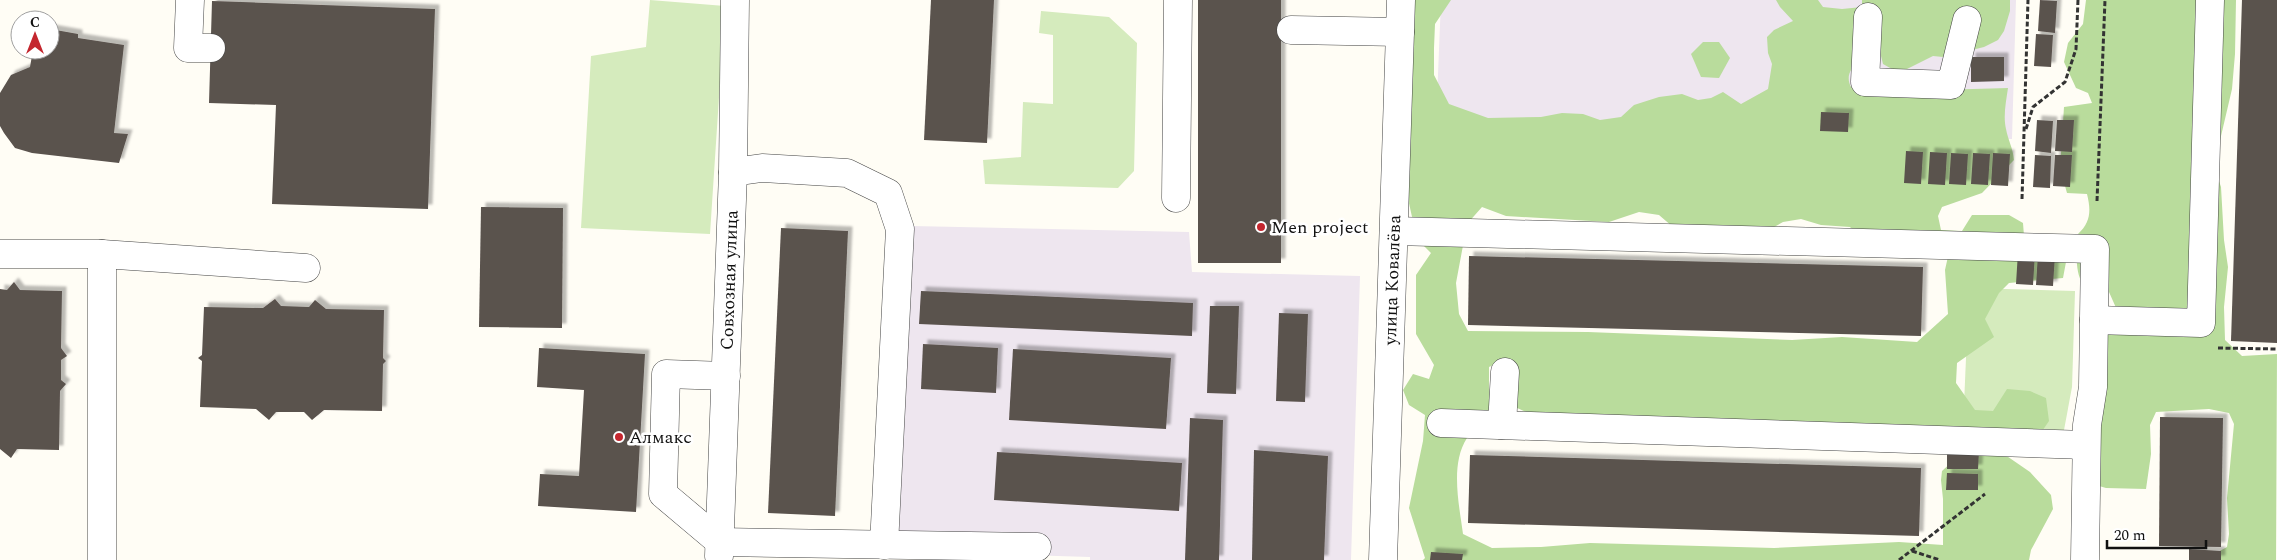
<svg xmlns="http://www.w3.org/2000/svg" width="2277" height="560" font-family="Spectral,serif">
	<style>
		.industrial { fill: #eee6ef }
		.green { fill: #d5ebbd }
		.forest { fill: #b9dc9c; fill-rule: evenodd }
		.building { fill: #5a524d; filter: url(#shadow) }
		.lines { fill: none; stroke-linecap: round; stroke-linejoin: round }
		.minor-casing { stroke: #444; stroke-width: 29 }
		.path { stroke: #333; stroke-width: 3; stroke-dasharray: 5 2.5; stroke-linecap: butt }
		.minor { stroke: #fff; stroke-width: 28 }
		.poi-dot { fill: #c4262e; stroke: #fff; stroke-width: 2 }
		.labels { text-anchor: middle; stroke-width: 5; stroke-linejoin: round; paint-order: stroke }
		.poi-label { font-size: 18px; fill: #111; stroke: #fff; text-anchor: start }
		.street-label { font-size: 18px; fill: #111; stroke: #fff }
	</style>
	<defs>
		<filter id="shadow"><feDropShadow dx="4.5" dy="-4.5" stdDeviation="1" flood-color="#0004"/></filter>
	</defs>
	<rect width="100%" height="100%" fill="#fffdf5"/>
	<g class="industrial">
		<polygon points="1441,0 2016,0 2012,139 1436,124"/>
		<polygon points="912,226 1189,232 1192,272 1360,276 1351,560 1090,560 1090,557 898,551"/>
	</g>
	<g class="green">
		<polygon points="650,0 725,6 710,234 581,228 591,56 646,47"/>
		<polygon points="1041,11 1109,17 1137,43 1134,171 1118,188 985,184 983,160 1021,157 1023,102 1053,104 1053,35 1039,33"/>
		<polygon points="1969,288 2075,291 2072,387 2064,430 1963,428"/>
	</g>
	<g class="forest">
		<path d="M 1406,0 L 1451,0 L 1435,24 L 1434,48 L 1434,75 L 1449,104 L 1488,118 L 1541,117 L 1562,113 L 1583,114 L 1600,120 L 1621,117 L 1634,105 L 1659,97 L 1682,94 L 1698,100 L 1711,98 L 1723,92 L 1741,104 L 1768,89 L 1772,64 L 1768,53 L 1767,37 L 1774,30 L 1793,21 L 1780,7 L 1776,0 L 1818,0 L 1823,7 L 1842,9 L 1862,7 L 1862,0 L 2010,0 L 2010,11 L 2004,31 L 1998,40 L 1984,47 L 1943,57 L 1933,56 L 1899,73 L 1883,64 L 1879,48 C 1866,57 1841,68 1851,87 L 1867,92 L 2008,88 C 2006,102 2003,116 2006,129 C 2008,140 2013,148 2014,160 L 1982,193 L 1942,207 L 1938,216 L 1941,230 L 1962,231 L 1972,215 L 2009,215 L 2023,223 L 2024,236 L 2061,253 L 2066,262 L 2063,278 L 2009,283 L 1999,293 L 1985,319 L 1994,337 L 1957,363 L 1956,383 L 1975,410 L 1993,411 L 2007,389 L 2030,391 L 2046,398 L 2049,421 L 2036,440 L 1998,450 L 2030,472 L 2051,495 L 2053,509 L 2031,550 L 2029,560 L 1423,560 L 1425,558 L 1409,508 L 1423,441 L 1425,415 L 1409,405 L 1403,390 L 1413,374 L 1429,379 L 1434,365 L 1416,334 L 1416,275 L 1431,253 L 1417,239 L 1406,190 ZM 1482,207 L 1506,216 L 1609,222 L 1639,212 L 1659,215 L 1680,233 L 1758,236 L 1783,222 L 1801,219 L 1821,225 L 1850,227 L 1873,250 L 1949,252 L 1945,270 L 1948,314 L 1917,342 L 1842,337 L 1792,340 L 1588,332 L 1468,331 L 1459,314 L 1456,283 L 1467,224 ZM 1504,360 L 1515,407 L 1537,417 L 1914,433 L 1950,426 L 1972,433 L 1968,447 L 1942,471 L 1941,480 L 1943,499 L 1943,545 L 1899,542 L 1774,548 L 1590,543 L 1541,547 L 1492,548 L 1463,534 C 1459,504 1450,464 1467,438 L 1487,437 L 1492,409 L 1489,388 L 1489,367 Z"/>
		<path d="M 2086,0 L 2236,0 L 2235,54 L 2232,89 L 2214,166 L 2221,187 L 2224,240 L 2228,267 L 2224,307 L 2225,340 L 2242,356 L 2277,354 L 2276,560 L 2207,560 L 2207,558 L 2227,547 L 2229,534 L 2227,498 L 2234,424 L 2229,413 L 2209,409 L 2156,412 L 2150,425 L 2151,454 L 2146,489 L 2106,488 L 2082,481 L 2079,363 L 2085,344 L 2117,310 L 2109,292 L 2083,285 C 2074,269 2077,252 2078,234 C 2091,222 2091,210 2087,194 L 2067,193 L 2060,168 L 2064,107 L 2092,103 L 2088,93 L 2076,88 L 2064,62 L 2068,43 L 2083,24 Z"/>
		<polygon points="1703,42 1719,42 1730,58 1719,78 1701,77 1691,54"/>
	</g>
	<g class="building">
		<polygon points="931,0 994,0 987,143 924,140"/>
		<rect x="1198" y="0" width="83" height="263"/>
		<polygon points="2040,0 2057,1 2055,33 2038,31"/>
		<polygon points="2242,0 2277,0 2277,343 2231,341"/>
		<polygon points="212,1 435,9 428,209 272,204 276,105 209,103"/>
		<polygon points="50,29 78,34 78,38 124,45 114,133 128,134 119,163 32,153 15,148 4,133 0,126 0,93 11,75 30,67 33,50 50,50"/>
		<polygon points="2036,34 2053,35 2051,67 2034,66"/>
		<polygon points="1971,57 2004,57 2004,81 1971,82"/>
		<polygon points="1821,112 1849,113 1848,132 1820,131"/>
		<polygon points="2037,120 2053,121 2051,153 2035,151"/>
		<polygon points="2057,120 2074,120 2072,152 2055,151"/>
		<polygon points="1906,151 1923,152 1921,184 1904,183"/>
		<polygon points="1930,152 1947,153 1945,185 1928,184"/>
		<polygon points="1951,153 1968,154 1966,185 1949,184"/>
		<polygon points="1973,153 1990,154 1988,185 1971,184"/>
		<polygon points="1993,153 2010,154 2008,186 1991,185"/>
		<polygon points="2035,155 2051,156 2050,188 2033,187"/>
		<polygon points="2055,155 2072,155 2070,187 2053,186"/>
		<polygon points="481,207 563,208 562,328 479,327"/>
		<polygon points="781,228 848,231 835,516 768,513"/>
		<polygon points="2018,252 2035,253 2033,285 2016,284"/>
		<polygon points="2038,253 2055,255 2053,286 2036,285"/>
		<polygon points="1469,256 1923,267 1921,336 1468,325"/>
		<polygon points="14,282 20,290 62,291 61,348 67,356 61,360 61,380 66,384 60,391 59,450 17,449 11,458 0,449 0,289 7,290"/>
		<polygon points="921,291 1193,303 1192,336 919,324"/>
		<polygon points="275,299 281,306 309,307 315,300 326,309 384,310 383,358 386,361 383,364 382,411 324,410 312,420 304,412 276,412 269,420 256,409 200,407 202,361 198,358 202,355 204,307 263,308"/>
		<polygon points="1210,306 1239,306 1236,394 1207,393"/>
		<polygon points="1279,313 1308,314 1305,402 1276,401"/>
		<polygon points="923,344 998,348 996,393 921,389"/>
		<polygon points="539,348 645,354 636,512 538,506 540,474 579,476 584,390 537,387"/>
		<polygon points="1013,349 1171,358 1166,429 1009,420"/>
		<polygon points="2160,417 2223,418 2221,547 2159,546"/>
		<polygon points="1190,418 1223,420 1219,560 1185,560"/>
		<polygon points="1254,450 1328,456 1324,560 1252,560"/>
		<polygon points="997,452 1182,463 1179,511 994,500"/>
		<polygon points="1947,452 1979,452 1978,469 1947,469"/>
		<polygon points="1470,455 1921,468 1919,536 1468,523"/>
		<polygon points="1947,473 1978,474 1978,490 1946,490"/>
		<polygon points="2189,549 2221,551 2221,560 2189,560"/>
		<polygon points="1431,552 1463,554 1462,560 1430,560"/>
	</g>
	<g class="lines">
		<g class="minor-casing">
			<g id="minor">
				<polyline points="190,0 188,48 211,48"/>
				<polyline points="1868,17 1865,82 1951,85 1967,20"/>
				<polyline points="1291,30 1400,32"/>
				<polyline points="733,172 762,168 847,173 888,193 900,229 884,545"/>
				<polyline points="1176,198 1178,0"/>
				<polyline points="1394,231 2095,249 2093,387 2087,425 2085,560"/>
				<polyline points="0,254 102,254 102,560"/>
				<polyline points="102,254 306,268"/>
				<polyline points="2094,320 2201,323 2210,0"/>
				<polyline points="726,376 666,374 663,494 720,542 1037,547"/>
				<polyline points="1441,423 2086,445"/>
				<polyline points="1502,425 1505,372"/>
				<polyline points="719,556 733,172 735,0"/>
				<polyline points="1383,560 1401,0"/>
			</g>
		</g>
		<g class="path">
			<polyline points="2026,129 2033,107 2065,82 2076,49 2078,0"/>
			<polyline points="2022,199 2028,0"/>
			<polyline points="2097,201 2105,0"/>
			<polyline points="2218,348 2277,349"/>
			<polyline points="1912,551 1940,560"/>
			<polyline points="1899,560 1985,494"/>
		</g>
		<use href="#minor" class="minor"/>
	</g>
	<g class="poi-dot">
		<circle cx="1261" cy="227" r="5"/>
		<circle cx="619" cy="437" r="5"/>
	</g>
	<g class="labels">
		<g class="poi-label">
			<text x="1271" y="233">Men project</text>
			<text x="629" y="443">Алмакс</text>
		</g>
		<g class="street-label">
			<text transform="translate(729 280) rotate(-88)" y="6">Совхозная улица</text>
			<text transform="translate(1392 280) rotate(-88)" y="6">улица Ковалёва</text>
		</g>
	</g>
	<g transform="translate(35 35)"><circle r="24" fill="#ffffff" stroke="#a0a0a0"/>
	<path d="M0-4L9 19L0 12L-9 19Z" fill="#c4262e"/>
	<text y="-8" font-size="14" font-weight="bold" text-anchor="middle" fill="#111111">С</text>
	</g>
	<path d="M2107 540v8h99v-8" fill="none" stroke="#111111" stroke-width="2.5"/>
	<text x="2114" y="540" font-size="15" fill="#111111" stroke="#ffffff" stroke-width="4" paint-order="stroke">20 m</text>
</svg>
